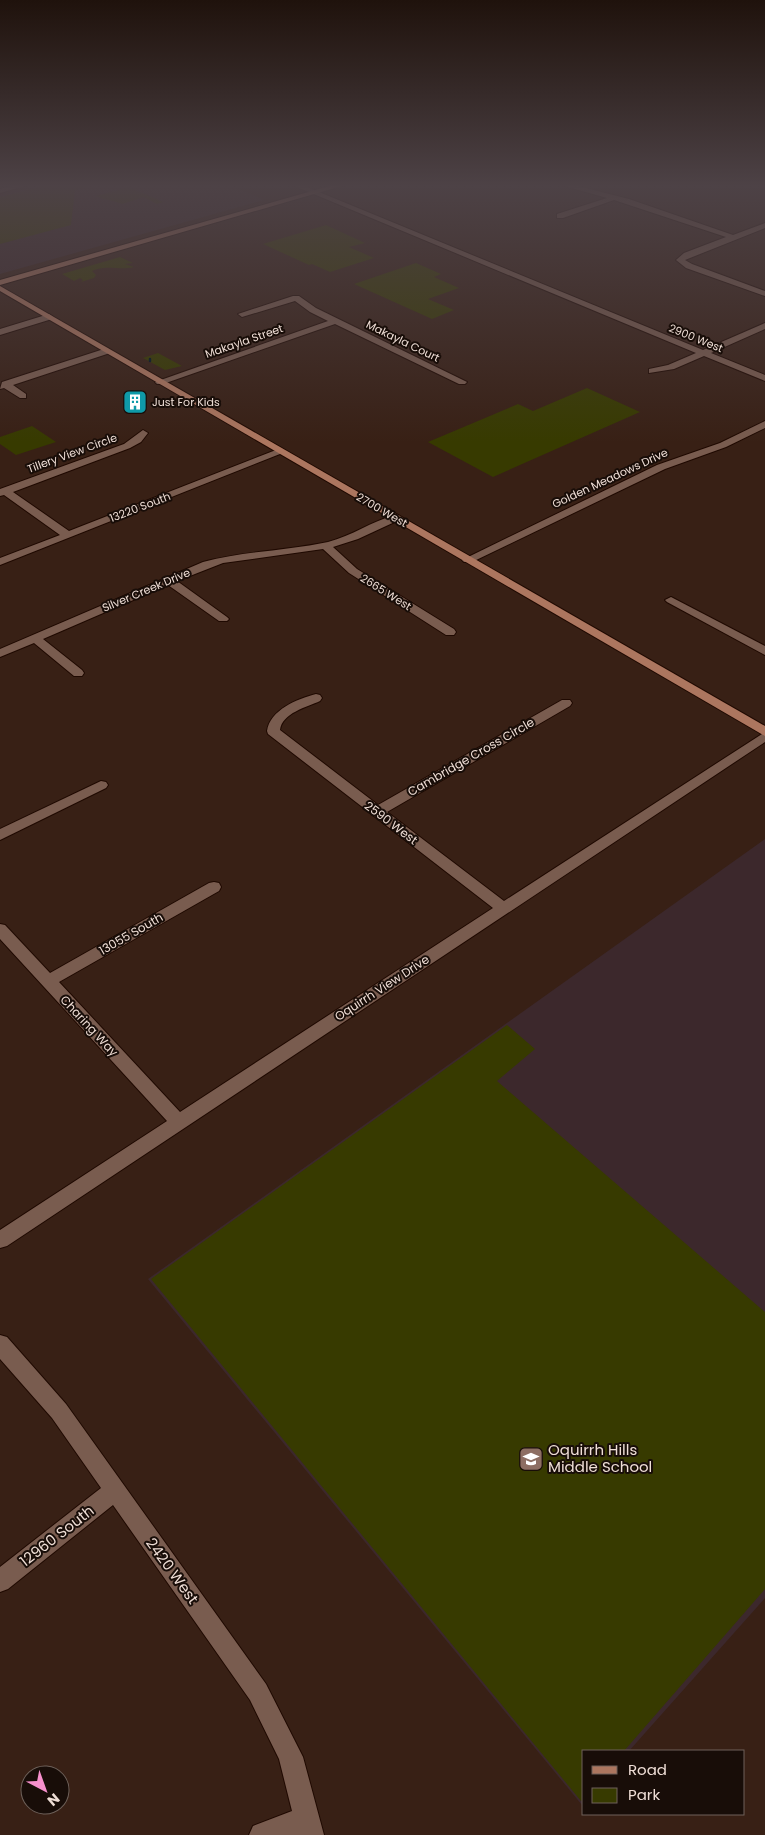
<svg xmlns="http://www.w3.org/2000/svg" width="765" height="1835" font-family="Poppins,sans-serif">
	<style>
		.education { fill: #3c282c }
		.green { fill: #373a00 }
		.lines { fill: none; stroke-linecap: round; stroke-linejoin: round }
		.stream { stroke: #011524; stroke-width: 2.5 }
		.minor-casing { stroke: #1f0901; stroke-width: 2 }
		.major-casing { stroke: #1f0901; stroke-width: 2 }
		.minor { fill: #795c4f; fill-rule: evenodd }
		.major { fill: #ac765f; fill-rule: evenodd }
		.labels { text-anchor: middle; stroke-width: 4; stroke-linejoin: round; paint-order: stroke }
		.far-street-label { font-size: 11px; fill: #efded6; stroke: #180d08 }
		.far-poi-label { font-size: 11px; fill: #efded6; stroke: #180d08; text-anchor: start }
		.street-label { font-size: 12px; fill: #efded6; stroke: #180d08 }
		.near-poi-label { font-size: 15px; fill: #efded6; stroke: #180d08; text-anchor: start }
		.near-street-label { font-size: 15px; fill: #efded6; stroke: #180d08 }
	</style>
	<rect width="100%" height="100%" fill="#382015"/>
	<g class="education">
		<polygon points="42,185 230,185 264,200 0,274 0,196"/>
		<polygon points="765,839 765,1598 629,1751 584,1751 584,1802 582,1805 148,1279"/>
	</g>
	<g class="green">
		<polygon points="46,185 88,186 75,190 71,225 0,244 0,197"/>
		<path d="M 129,187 L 163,202 L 157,204 L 144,197 L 122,204 C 113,200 105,200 96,196 Z"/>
		<polygon points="326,225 365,243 349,247 374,258 330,272 312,264 309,265 263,244"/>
		<path d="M 120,257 L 133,263 L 125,264 L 134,267 C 119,271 106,264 92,271 L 96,275 L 94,278 L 81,282 L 83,280 L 80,278 L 74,281 L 62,274 Z"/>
		<polygon points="416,263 441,274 434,277 459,288 428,299 454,310 432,319 354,284"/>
		<polygon points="158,353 182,366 165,370 143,358"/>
		<polygon points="587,388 640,412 493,477 428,442 518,404 533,411"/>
		<polygon points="32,426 56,442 16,455 0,444 0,437"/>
		<polygon points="507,1025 535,1049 497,1081 765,1312 765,1589 624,1751 584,1751 584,1798 581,1801 151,1279"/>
	</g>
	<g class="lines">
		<polyline class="stream" points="150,359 150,361"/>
		<g class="minor-casing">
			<g id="minor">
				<polygon points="15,185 28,185 0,193 0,189"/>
				<polygon points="292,185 302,185 703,350 765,323 765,329 711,353 765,375 765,381 704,356 674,369 649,373 649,369 668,365 696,353"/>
				<polygon points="561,185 574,185 629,199 733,235 765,223 765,228 685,260 692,264 765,291 765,296 686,268 676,260 684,253 726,237 614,200 563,218 557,218 557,214 607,198"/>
				<polygon points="760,185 765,185 765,188"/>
				<polygon points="293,296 299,296 316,308 467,382 465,384 459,384 335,324 163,384 157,384 155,382 328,321 310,312 295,301 242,317 238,314"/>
				<polygon points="49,314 53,317 52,319 0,335 0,329"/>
				<polygon points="107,348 111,351 110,353 13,385 26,394 26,398 20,398 4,388 0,389 2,382"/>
				<polygon points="765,421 765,428 726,447 665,469 472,562 464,562 462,560 657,465 720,443"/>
				<polygon points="143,430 148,433 141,442 130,448 13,492 69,531 276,450 284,450 285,452 0,565 0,558 60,535 4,495 0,496 0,489 124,444"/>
				<path d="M 395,515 L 400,518 L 399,520 L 358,539 L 333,547 L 357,569 L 454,629 L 456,632 L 454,635 L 446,635 L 349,573 L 323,549 L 223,563 L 177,581 L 227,617 L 229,619 L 227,621 L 219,621 L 168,585 L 43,639 L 82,670 L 84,673 L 82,676 L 74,676 L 34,643 L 0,657 L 0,649 L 203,562 C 244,551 286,551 328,542 C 352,536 372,521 395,515 Z"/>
				<polygon points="671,597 765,646 765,655 667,602 665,600"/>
				<path d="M 316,694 L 320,695 L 322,698 L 320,701 C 307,707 282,713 280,730 L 378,805 L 562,700 L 570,700 L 572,703 L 570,706 L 387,812 L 504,901 L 765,732 L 765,742 L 7,1246 L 0,1248 L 0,1230 L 167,1121 L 0,939 L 0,924 L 5,925 L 50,973 L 209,883 L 214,882 L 219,883 L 221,887 L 219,891 L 59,982 L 180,1112 L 493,908 L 268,734 L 267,731 C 270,710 297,699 316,694 Z"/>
				<polygon points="101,781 106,782 108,785 106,788 0,840 0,829"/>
				<polygon points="0,1335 7,1337 66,1404 266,1684 303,1757 324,1835 249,1835 253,1826 292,1811 279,1759 250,1700 113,1505 8,1589 0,1592 0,1567 101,1488 52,1418 0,1359"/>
			</g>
		</g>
		<g class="major-casing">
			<g id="major">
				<polygon points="333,185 345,185 0,285 0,280"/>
				<polygon points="0,286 765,726 765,736 0,291"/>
			</g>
		</g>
		<use href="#minor" class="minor"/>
		<use href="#major" class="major"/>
	</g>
	<linearGradient id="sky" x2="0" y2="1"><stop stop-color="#1f120c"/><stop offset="0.42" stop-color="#4d4246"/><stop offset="1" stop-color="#4d4246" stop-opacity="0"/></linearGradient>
	<rect width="765" height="442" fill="url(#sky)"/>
	<defs>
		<g id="building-square" transform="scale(1.25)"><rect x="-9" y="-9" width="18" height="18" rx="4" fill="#0f9aa8" stroke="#180d08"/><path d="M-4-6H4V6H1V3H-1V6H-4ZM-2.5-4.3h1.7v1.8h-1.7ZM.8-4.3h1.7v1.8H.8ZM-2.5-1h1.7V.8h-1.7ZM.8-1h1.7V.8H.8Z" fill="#fff"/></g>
		<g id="school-square" transform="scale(1.25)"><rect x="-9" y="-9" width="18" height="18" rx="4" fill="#8d6e63" stroke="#180d08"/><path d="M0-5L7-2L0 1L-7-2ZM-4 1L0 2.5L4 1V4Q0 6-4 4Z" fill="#fff"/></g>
	</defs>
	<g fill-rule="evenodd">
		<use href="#building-square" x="135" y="402"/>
		<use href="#school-square" x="531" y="1459"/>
	</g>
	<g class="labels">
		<g class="far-street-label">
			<text transform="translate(696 338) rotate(22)" y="4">2900 West</text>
			<text transform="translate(244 341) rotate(-19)" y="4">Makayla Street</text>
			<text transform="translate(403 341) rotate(26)" y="4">Makayla Court</text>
			<text transform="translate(72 453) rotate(-20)" y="4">Tillery View Circle</text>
			<text transform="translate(610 478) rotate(-25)" y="4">Golden Meadows Drive</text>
			<text transform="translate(140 507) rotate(-21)" y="4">13220 South</text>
			<text transform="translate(382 510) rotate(30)" y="4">2700 West</text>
			<text transform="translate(146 590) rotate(-23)" y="4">Silver Creek Drive</text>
			<text transform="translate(386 592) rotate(32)" y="4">2665 West</text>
		</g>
		<g class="far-poi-label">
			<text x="152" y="406">Just For Kids</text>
		</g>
		<g class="street-label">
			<text transform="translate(471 757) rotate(-30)" y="4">Cambridge Cross Circle</text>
			<text transform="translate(391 823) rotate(37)" y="4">2590 West</text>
			<text transform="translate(131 934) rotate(-30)" y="4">13055 South</text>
			<text transform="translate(382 988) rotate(-33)" y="4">Oquirrh View Drive</text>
			<text transform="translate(89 1026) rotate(47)" y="4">Charing Way</text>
		</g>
		<g class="near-poi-label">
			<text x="548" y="1455">Oquirrh Hills<tspan x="548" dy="17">Middle School</tspan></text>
		</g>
		<g class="near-street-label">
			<text transform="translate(57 1536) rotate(-38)" y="5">12960 South</text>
			<text transform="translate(172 1571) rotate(54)" y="5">2420 West</text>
		</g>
	</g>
	<rect x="582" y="1750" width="162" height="65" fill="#180d08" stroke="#6e615a"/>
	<rect x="592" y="1766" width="25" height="8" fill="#ac765f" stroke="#6e615a"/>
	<text x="628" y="1775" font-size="15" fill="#efded6">Road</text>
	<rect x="592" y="1788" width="25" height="15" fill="#373a00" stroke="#6e615a"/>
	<text x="628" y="1800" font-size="15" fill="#efded6">Park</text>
	<g transform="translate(45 1790) rotate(139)"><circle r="24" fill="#180d08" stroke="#6e615a"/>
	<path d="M0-4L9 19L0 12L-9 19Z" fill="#f790cd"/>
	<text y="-8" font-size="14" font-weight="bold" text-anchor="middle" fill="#efded6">N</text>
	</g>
</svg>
